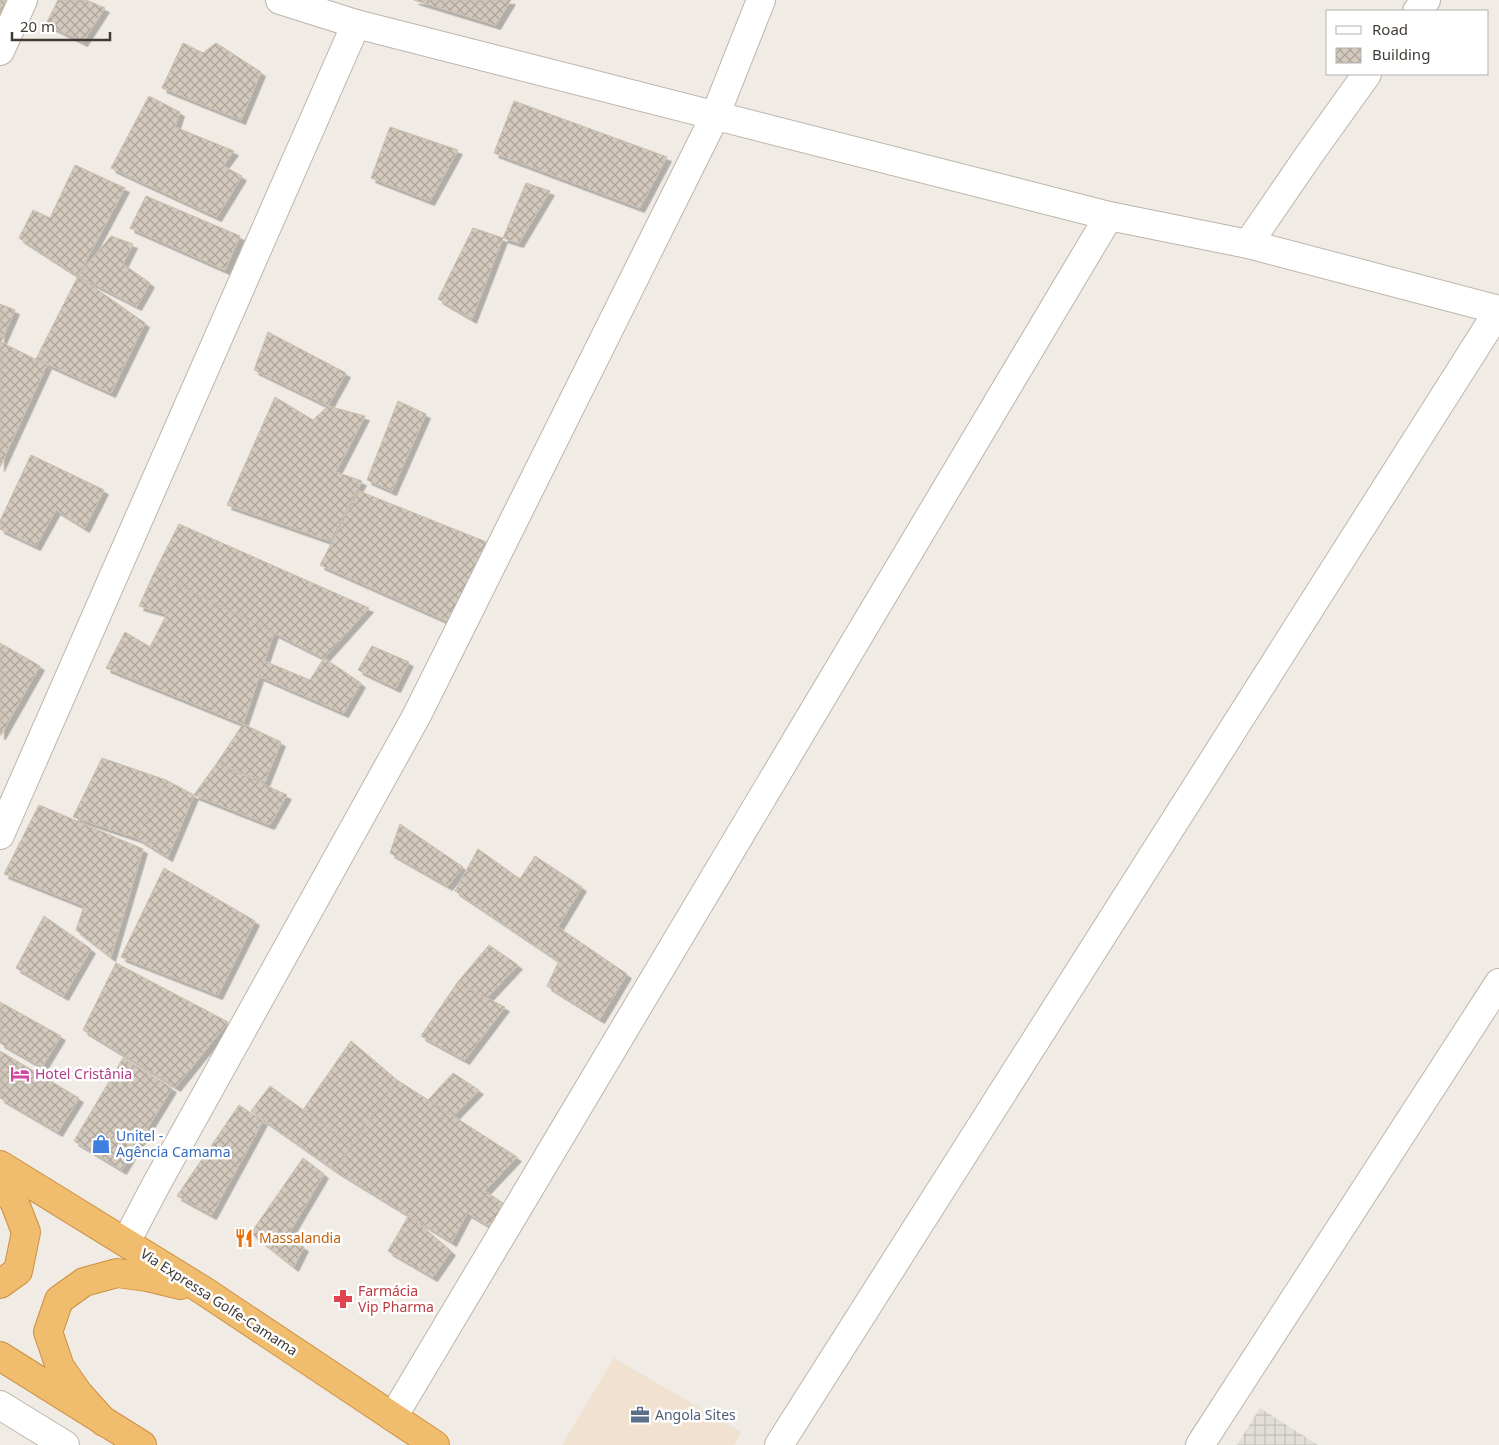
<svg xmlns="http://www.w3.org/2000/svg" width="1499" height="1445" font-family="'Noto Sans',sans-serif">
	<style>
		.commercial { fill: #f1e1d0 }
		.industrial { fill: url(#industrial-grid) }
		.building { fill: url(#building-cross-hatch); stroke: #cabeae; filter: url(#shadow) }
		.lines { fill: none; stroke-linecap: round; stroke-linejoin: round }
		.minor-casing { stroke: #bdb5aa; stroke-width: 30 }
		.highway-casing { stroke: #cd9040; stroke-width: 30 }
		.minor { stroke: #fff; stroke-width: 28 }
		.highway { stroke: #f0bd6f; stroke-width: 28 }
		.labels { text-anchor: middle; stroke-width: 5; stroke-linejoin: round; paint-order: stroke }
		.hotel-label { font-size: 14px; fill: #b23c85; stroke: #fff; text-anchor: start }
		.shop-label { font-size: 14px; fill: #366cbe; stroke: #fff; text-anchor: start }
		.food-label { font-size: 14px; fill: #c56008; stroke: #fff; text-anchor: start }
		.health-label { font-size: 14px; fill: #be3a42; stroke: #fff; text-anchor: start }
		.street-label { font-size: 14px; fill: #413b34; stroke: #fff }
		.service-label { font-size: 14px; fill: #4e5e75; stroke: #fff; text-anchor: start }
	</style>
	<defs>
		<pattern id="industrial-grid" width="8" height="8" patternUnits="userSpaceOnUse" patternTransform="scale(1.25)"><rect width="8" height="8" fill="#e2ddd9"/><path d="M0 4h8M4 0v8" fill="none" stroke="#c3bfbb"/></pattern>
		<pattern id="building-cross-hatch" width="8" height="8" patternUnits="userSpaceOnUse" patternTransform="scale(1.25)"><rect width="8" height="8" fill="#d3c9bd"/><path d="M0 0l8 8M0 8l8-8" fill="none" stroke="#ada49a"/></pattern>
		<filter id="shadow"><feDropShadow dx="4.5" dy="4.5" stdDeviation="0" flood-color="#0004"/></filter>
	</defs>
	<rect width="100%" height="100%" fill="#f0ebe4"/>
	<polygon class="commercial" points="614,1358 741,1432 734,1445 562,1445"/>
	<polygon class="industrial" points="1260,1408 1318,1445 1237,1445"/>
	<g class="building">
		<polygon points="0,0 7,0 0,14"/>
		<polygon points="58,0 86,0 105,8 83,42 46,24"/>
		<polygon points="414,0 511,0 496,25"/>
		<polygon points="183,43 203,53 216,43 261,72 241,120 162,88"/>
		<polygon points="149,96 180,112 175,127 234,151 223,166 242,176 217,217 111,168"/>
		<polygon points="514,101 667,157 640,208 494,153"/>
		<polygon points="390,127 458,150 430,201 371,178"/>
		<polygon points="75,165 125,188 78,276 19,238 33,210 50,218"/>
		<polygon points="526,183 550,191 519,243 503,238"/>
		<polygon points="146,196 240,236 225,270 130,228"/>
		<polygon points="473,228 503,238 472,319 438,299"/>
		<polygon points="111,236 133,244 123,264 150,283 137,306 78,276"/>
		<polygon points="78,276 145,323 111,393 36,359"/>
		<polygon points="0,304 15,310 1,342 0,341"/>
		<polygon points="268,332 346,373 328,406 254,370"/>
		<polygon points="1,342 47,365 0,467 0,343"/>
		<polygon points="275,397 313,420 328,406 365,416 336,472 362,481 330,541 227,505"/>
		<polygon points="398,401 426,414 392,491 367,480"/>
		<polygon points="31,455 104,490 85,528 56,510 36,546 0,529 0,521"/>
		<polygon points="359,491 489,543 449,622 320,565"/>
		<polygon points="179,524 369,608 324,658 154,573"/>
		<polygon points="154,573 274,633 243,724 106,668 125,632 150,647 167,614 139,606"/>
		<polygon points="0,643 40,666 1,735 0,735"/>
		<polygon points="372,646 409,662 396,688 358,670"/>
		<polygon points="324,658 361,683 344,713 259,676 264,661 310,680"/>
		<polygon points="243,724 281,742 265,782 217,763"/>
		<polygon points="102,758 166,780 137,838 73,817"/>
		<polygon points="217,763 287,795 270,825 194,795"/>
		<polygon points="166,780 194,795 168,857 137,838"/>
		<polygon points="39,805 143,849 111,957 76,930 84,906 4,874"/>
		<polygon points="400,824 463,867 448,886 390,853"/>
		<polygon points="478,849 520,879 535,856 582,887 558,927 627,974 600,1019 547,986 559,961 455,891"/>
		<polygon points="164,868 255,921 218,995 121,957"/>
		<polygon points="44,916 91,949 64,996 16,968"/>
		<polygon points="489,945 518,965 487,998 457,983"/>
		<polygon points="116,963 228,1022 176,1087 83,1030"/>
		<polygon points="457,983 505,1007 465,1060 421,1036"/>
		<polygon points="0,1002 61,1036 42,1067 0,1043"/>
		<polygon points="351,1041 397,1080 352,1145 303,1110"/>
		<polygon points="0,1051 79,1098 58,1132 0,1098"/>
		<polygon points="123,1058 172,1088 122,1170 74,1141"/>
		<polygon points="453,1073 479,1090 453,1117 428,1100"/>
		<polygon points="397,1080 517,1157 485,1191 506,1205 491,1227 467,1213 452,1242 335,1170"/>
		<polygon points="270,1086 352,1145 335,1170 251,1111"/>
		<polygon points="239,1105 263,1121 212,1215 177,1196"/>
		<polygon points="303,1158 324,1174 287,1237 304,1247 294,1267 251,1233"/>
		<polygon points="409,1215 451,1251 433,1277 388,1251"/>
	</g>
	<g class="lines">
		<g class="minor-casing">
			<g id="minor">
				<polyline points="280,0 356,24 1109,216 1248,244 1499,310"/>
				<polyline points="1417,11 1426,0"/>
				<polyline points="0,51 23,0"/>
				<polyline points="1248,244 1309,155 1367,74"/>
				<polyline points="0,835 356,24"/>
				<polyline points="126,1242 157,1183 417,715 715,116 761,0"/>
				<polyline points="0,1405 65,1445"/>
				<polyline points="393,1417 1109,216"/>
				<polyline points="779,1445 1499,310"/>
				<polyline points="1200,1445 1499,983"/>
			</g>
		</g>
		<g class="highway-casing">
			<g id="highway">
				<polyline points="0,1165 204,1291 435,1445"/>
				<polyline points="0,1186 14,1201 26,1232 18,1271 0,1284"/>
				<polyline points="0,1356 142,1445"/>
				<polyline points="104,1422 78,1393 60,1367 48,1332 59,1300 84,1282 117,1273 147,1277 180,1285"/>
			</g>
		</g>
		<use href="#minor" class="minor"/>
		<use href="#highway" class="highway"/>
	</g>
	<defs>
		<g id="hotel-bare" transform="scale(1.5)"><path d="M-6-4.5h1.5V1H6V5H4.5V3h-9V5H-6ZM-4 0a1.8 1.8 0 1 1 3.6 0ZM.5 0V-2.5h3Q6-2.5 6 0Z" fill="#d1479c" stroke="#fff" stroke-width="2.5" paint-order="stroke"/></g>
		<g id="shop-bare" transform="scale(1.5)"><path d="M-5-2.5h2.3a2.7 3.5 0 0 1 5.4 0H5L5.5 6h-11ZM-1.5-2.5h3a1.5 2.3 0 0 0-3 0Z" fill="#3f7fe0" stroke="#fff" stroke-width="2.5" paint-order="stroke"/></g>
		<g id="restaurant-bare" transform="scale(1.5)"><path d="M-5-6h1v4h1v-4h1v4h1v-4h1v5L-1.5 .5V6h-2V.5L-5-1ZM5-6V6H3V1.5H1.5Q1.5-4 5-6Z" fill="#e8710a" stroke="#fff" stroke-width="2.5" paint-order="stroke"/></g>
		<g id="pharmacy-bare" transform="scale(1.5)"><path d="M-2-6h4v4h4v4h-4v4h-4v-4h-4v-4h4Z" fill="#e0444e" stroke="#fff" stroke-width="2.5" paint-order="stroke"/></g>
		<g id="office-bare" transform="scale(1.5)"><path d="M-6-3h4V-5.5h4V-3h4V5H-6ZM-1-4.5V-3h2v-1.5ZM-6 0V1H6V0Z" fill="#5c6f8a" stroke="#fff" stroke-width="2.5" paint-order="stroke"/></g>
	</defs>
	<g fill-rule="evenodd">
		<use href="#hotel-bare" x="20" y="1074"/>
		<use href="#shop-bare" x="101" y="1144"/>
		<use href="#restaurant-bare" x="244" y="1238"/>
		<use href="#pharmacy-bare" x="343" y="1299"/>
		<use href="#office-bare" x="640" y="1415"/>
	</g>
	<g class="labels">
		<g class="hotel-label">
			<text x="35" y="1079">Hotel Cristânia</text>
		</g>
		<g class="shop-label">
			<text x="116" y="1141">Unitel -<tspan x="116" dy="16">Agência Camama</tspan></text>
		</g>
		<g class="food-label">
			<text x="259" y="1243">Massalandia</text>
		</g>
		<g class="health-label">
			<text x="358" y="1296">Farmácia<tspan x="358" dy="16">Vip Pharma</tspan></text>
		</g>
		<g class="street-label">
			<text transform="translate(219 1302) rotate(33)" y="5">Via Expressa Golfe-Camama</text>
		</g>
		<g class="service-label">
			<text x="655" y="1420">Angola Sites</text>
		</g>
	</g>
	<rect x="1326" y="10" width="162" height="65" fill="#ffffff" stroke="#b3b1ae"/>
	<rect x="1336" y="26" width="25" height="8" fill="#ffffff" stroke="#b3b1ae"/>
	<text x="1372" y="35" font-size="15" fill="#413b34">Road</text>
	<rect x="1336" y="48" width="25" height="15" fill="url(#building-cross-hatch)" stroke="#b3b1ae"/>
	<text x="1372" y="60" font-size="15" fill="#413b34">Building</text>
	<path d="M12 32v8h98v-8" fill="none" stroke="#413b34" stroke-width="2.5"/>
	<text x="20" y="32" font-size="15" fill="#413b34" stroke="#ffffff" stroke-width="4" paint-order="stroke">20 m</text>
</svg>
